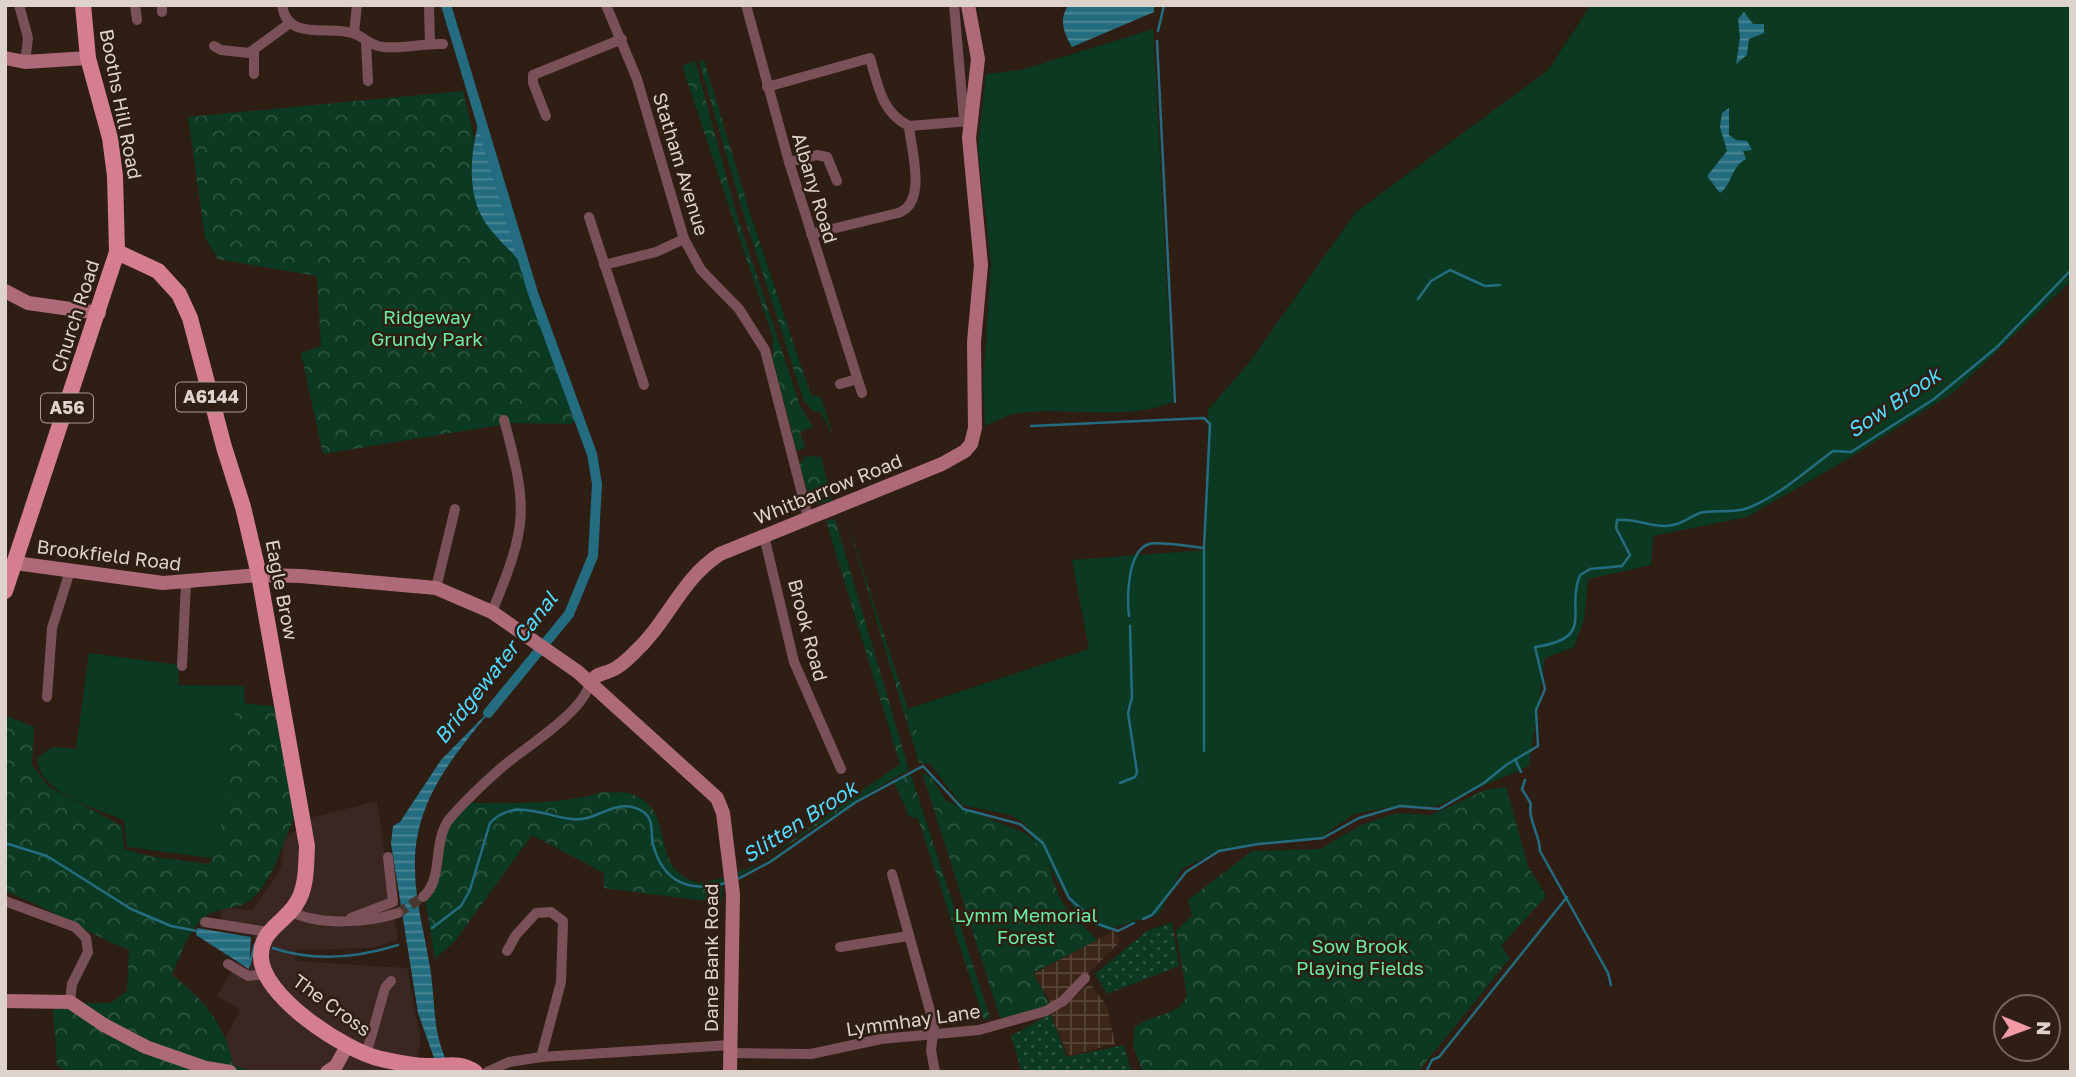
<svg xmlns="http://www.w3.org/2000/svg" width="2076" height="1077" font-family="'Golos Text',sans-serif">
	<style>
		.commercial { fill: #3a2721 }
		.industrial { fill: url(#industrial-grid) }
		.grass { fill: #0c3921 }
		.forest { fill: url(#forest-crowns) }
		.garden { fill: url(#garden-dots) }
		.water { fill: url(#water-rules) }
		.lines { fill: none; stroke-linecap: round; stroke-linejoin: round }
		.stream { stroke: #246d81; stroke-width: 2.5 }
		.canal { stroke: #246d81; stroke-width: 10 }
		.street-tunnel { stroke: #483930; stroke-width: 10; stroke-dasharray: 10 5; stroke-linecap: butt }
		.street { stroke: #7b5159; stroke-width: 10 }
		.secondary { stroke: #ae6b77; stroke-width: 14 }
		.primary { stroke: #d47e8f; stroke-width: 16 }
		.labels { text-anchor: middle; stroke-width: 5; stroke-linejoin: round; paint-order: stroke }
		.shield { fill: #2e1e14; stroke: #a99c95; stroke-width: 2 }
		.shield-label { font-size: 18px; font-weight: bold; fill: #ded2cc }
		.street-label { font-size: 19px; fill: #ded2cc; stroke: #2e1e14 }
		.park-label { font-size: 19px; fill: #6aeea4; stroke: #2e1e14 }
		.water-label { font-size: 21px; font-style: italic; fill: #51d9fe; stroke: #2e1e14 }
	</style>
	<defs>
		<pattern id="industrial-grid" width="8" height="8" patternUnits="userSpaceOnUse" patternTransform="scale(1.75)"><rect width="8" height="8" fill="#3c2618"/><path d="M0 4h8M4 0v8" fill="none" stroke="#584538"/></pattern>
		<pattern id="forest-crowns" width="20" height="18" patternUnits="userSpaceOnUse" patternTransform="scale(1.75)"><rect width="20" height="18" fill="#0c3921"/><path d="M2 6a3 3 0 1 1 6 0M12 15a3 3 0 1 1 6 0" fill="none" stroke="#2f5540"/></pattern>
		<pattern id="garden-dots" width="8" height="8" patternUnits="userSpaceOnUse" patternTransform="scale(1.75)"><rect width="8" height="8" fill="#0c3921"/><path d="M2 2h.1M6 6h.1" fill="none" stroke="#2f5540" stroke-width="1.8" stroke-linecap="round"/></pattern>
		<pattern id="water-rules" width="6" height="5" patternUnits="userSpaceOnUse" patternTransform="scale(1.75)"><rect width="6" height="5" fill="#246d81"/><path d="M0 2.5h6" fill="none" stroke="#4e8897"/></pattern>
	</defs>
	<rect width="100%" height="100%" fill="#2e1e14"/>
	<polygon class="commercial" points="377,801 398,940 373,948 296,950 295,961 407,968 421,1040 416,1063 424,1072 239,1070 213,1062 240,1010 217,996 237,962 250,969 256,946 253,934 219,928 222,906 252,911 281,869 284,840 310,818"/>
	<g class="industrial">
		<polygon points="1113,931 1121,941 1065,996 1052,1005 1034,974"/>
		<polygon points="1090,984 1107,1006 1115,1044 1068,1056 1051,1014"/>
	</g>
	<g class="grass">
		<polygon points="1591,5 2071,5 2071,281 1954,392 1843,462 1747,517 1653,536 1651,565 1588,579 1584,620 1574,647 1545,658 1529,766 1437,806 1391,807 1354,814 1321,837 1225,848 1182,869 1159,914 1106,930 1078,916 1025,824 1010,815 962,805 930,764 908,709 1089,649 1072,560 1206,550 1208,410 1248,364 1355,213 1548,70"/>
		<path d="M 1153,29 L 1173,402 C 1125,421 1072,407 1021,413 C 1009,414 997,421 985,426 L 983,385 L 991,264 L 978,147 L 986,74 L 1021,70 Z"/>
		<path d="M 89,653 L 179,665 L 178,685 L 244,686 L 245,701 L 227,860 L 127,847 L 124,820 C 97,809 38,793 37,758 L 53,747 L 76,749 Z"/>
	</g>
	<g class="forest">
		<polygon points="704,60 750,213 811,395 821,397 833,436 821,413 812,410 804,401 745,219 699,61"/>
		<polygon points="695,61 737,216 801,408 813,427 800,432 805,448 797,451 773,359 773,338 682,66"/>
		<polygon points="463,91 474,137 471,184 484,219 526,269 582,421 573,421 573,424 511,423 323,454 301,353 321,346 317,276 218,259 205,237 188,117"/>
		<polygon points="810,456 821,457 832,501 816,504 808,495 800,465 804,457"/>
		<polygon points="844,511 908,709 930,764 919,763"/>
		<polygon points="835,519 909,770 855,801 737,878 735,873 758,864 900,764 826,521"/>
		<path d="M 236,702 L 278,707 L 298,811 C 281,841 277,879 249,901 C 240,908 224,908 213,912 C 191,921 181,954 172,975 C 204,1000 225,1024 233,1065 L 252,1072 L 69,1072 L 57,1066 L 53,1010 L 80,1003 L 110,1003 L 127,991 L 129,950 C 86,933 48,907 5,891 L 5,715 L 34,727 L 32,765 L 49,787 L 122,826 L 124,849 L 154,857 L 209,864 L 218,848 Z"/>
		<path d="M 922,772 L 932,778 L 946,801 L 1027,834 C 1049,851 1050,880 1063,903 C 1072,918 1086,927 1097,940 L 1033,973 L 1050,1004 L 1041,1010 L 1000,1018 Z"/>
		<polygon points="911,775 990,1017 984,1020 918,819 909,816 894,782"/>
		<path d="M 1506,787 L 1528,866 L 1546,896 L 1501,946 L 1510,958 L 1418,1072 L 1143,1072 L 1133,1045 L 1135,1027 C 1152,1013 1177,1018 1187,996 L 1176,931 L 1192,916 L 1188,900 L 1252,851 L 1320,849 L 1361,825 L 1397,813 L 1431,815 L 1485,790 Z"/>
		<path d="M 603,792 C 612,793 623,791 631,794 C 680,810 645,870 700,883 L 724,878 L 721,903 L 604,888 L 604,873 L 532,835 L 455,941 L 435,959 L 425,898 L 442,833 L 470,803 C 514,803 560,805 603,792 Z"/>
	</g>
	<g class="garden">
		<polygon points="1172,922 1179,966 1107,994 1095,974 1147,931"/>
		<polygon points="1050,1014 1067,1057 1124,1045 1132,1072 1022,1072 1011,1036"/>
	</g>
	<g class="water">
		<path d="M 1069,5 L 1154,5 L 1154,12 L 1072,47 C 1064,34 1058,18 1069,5 Z"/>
		<polygon points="1744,12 1753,24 1764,24 1764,33 1749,39 1747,55 1736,64 1740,38 1738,19"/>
		<path d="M 1729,108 L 1729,135 L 1736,140 L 1747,141 L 1752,150 L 1743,151 L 1746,159 C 1731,166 1732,185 1720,193 L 1707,176 L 1727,151 L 1720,127 L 1722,113 Z"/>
		<path d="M 480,117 L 526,269 C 514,253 494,237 483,219 C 466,189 471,150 480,117 Z"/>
		<path d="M 496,704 C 456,753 413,800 415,868 C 415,903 426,938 431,974 C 436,1012 432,1036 452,1072 L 439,1072 L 418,1013 L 391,843 L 393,826 L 400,822 L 441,760 Z"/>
		<polygon points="197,928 251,937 249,969 196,935"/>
	</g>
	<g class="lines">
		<g class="stream">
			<polyline points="1158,31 1164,5"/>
			<polyline points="1157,41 1175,402"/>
			<polyline points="1418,299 1431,281 1450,270 1485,286 1500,285"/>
			<polyline points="1031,426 1204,418 1210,424 1204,548 1204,751"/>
			<path d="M 1129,616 C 1127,598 1127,551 1149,544 C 1158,541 1193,547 1204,548"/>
			<polyline points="1515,759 1521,772"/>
			<path d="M 1525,780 L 1522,789 L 1531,804 C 1527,818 1540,835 1540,851 L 1608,973 L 1611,985"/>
			<polyline points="1120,783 1135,777 1137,772 1128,713 1132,697 1130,626"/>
			<polyline points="5,843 47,856 131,909 171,926 197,931"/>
			<polyline points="736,880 770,862 856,802 923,766 963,809 1020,824 1043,843 1069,898 1098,924 1118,931 1134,923"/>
			<path d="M 1143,919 L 1152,915 L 1186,872 L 1219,851 L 1258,844 L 1323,838 L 1359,818 L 1400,806 L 1439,809 L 1484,783 L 1506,765 L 1538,746 L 1536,710 L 1545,689 L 1535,647 C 1597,638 1565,612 1580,575 L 1590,569 L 1622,566 L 1630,555 L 1616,528 L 1617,520 C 1634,518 1648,526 1665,526 C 1680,526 1687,518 1700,513 C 1713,509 1732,514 1748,508 C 1779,496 1807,470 1833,451 L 1851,452 L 1934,399 L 1997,347 L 2071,270"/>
			<path d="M 432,928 L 461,906 L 470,890 L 490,823 C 519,792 558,826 587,818 C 605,813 623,799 642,811 C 655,819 650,831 653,844 C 663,883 690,893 726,883"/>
			<path d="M 273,948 C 314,962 357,958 398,945"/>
			<polyline points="249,966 255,944"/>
			<polyline points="1426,1072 1432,1060 1439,1057 1567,897"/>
		</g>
		<polyline class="canal" points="446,5 533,293 592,454 597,484 593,556 569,614 488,713"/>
		<polyline class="street-tunnel" points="398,913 423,897"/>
		<g class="street">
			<polyline points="19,5 28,38 25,62"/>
			<polyline points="135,5 137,20"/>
			<polyline points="162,5 162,12"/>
			<path d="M 282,5 C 287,43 331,24 355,34 C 366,38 370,46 384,47 C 403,49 423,43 443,44"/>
			<polyline points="606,5 637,79 684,239 701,270 739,309 765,350 808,517"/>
			<polyline points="746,5 789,162 862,393"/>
			<polyline points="954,5 964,120"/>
			<polyline points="429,7 430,43"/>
			<polyline points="354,33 357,5"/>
			<polyline points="366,43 368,81"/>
			<polyline points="214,46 221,50 249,53 290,23"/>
			<polyline points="254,74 254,51"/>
			<path d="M 767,87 L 870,58 C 878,85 881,112 909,126 L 970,121"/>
			<polyline points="546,116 533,83 533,75 622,39"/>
			<polyline points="789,162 817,155 827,157 837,181"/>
			<polyline points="589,217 644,385"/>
			<path d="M 811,234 L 898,213 C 928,203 911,150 909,126"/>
			<polyline points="604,265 656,252 684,239"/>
			<polyline points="840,384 857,379"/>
			<polyline points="764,536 794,662 841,769"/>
			<polyline points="436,588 455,509"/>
			<path d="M 492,612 C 527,526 529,511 504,420"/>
			<polyline points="182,666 186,583"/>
			<polyline points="47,697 52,628 70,571"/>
			<polyline points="892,874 934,1025 931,1050 935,1072"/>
			<path d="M 423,897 C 445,878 431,840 451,817 C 466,800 484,783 501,768 C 525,747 582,714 590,683"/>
			<polyline points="5,901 75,927 86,938 88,952 72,984 70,1002"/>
			<path d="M 290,911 C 318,926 368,923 398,913"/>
			<polyline points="351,918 393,902 388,857"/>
			<polyline points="205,922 268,932"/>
			<polyline points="840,947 908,936"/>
			<polyline points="507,951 516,935 536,913 551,912 563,921 561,982 541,1057"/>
			<polyline points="228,964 248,976 264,974"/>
			<polyline points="731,1053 811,1054 881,1039 979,1030 1046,1011 1063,1001 1085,978"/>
			<polyline points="366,1055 385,988 391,981"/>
			<polyline points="487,1072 509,1062 541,1057 731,1045"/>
		</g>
		<g class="secondary">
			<polyline points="5,58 25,62 88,58"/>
			<polyline points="5,291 28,303 99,313"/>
			<polyline points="15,563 163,583 259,575 301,576 436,588 492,612 578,672 717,798 723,813 733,894 730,1072"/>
			<path d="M 590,683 C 596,673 602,675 612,670 C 620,667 628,659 634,653 C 668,622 681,579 720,554 L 942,464 L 965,451 L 971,444 L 975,428 L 974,342 L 981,265 L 969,138 L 978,59 L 968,5"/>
			<polyline points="5,1001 70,1002 104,1025 146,1047 206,1068 230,1072"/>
			<polyline points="327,1072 336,1066 347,1046"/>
		</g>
		<g class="primary">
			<path d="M 117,252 L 158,271 L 179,294 L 190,318 L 224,447 L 243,507 L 259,575 L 307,846 C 306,865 307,888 296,904 C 285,922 261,930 261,955 C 259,995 345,1051 381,1059 C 396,1062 412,1066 428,1066 C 446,1067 459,1061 475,1072"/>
			<polyline points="5,591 117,252 115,176 110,138 88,58 83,5"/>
		</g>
	</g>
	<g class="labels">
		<g class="shield">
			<rect x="176" y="382.5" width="70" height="29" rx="5"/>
			<rect x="41" y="393.5" width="52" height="29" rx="5"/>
		</g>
		<g class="shield-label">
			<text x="211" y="403">A6144</text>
			<text x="67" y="414">A56</text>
		</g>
		<g class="street-label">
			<text transform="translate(121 104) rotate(79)" y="7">Booths Hill Road</text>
			<text transform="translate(681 164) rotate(73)" y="7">Statham Avenue</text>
			<text transform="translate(815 188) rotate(73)" y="7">Albany Road</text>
			<text transform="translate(75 316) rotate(-72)" y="7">Church Road</text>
			<text transform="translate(828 489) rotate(-22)" y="7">Whitbarrow Road</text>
			<text transform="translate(109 555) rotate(7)" y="7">Brookfield Road</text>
			<text transform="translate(282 590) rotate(79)" y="7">Eagle Brow</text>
			<text transform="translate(808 630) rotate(75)" y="7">Brook Road</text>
			<text transform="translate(711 958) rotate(-90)" y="7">Dane Bank Road</text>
			<text transform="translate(332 1005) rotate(36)" y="7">The Cross</text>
			<text transform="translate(913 1020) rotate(-8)" y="7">Lymmhay Lane</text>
		</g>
		<g class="park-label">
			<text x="427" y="324">Ridgeway<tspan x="427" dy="22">Grundy Park</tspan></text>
			<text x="1026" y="922">Lymm Memorial<tspan x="1026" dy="22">Forest</tspan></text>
			<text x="1360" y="953">Sow Brook<tspan x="1360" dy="22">Playing Fields</tspan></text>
		</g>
		<g class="water-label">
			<text transform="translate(1894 403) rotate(-34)" y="7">Sow Brook</text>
			<text transform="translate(496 668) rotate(-52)" y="7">Bridgewater Canal</text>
			<text transform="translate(800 822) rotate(-33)" y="7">Slitten Brook</text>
		</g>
	</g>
	<rect width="2076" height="1077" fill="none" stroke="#ded2cc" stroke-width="14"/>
	<g transform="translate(2027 1028) rotate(91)"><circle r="33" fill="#2e1e14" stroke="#74665e" stroke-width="2"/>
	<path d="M0-5L12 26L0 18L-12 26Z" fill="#f49aa6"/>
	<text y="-10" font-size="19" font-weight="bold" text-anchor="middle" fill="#ded2cc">N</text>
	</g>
</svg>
